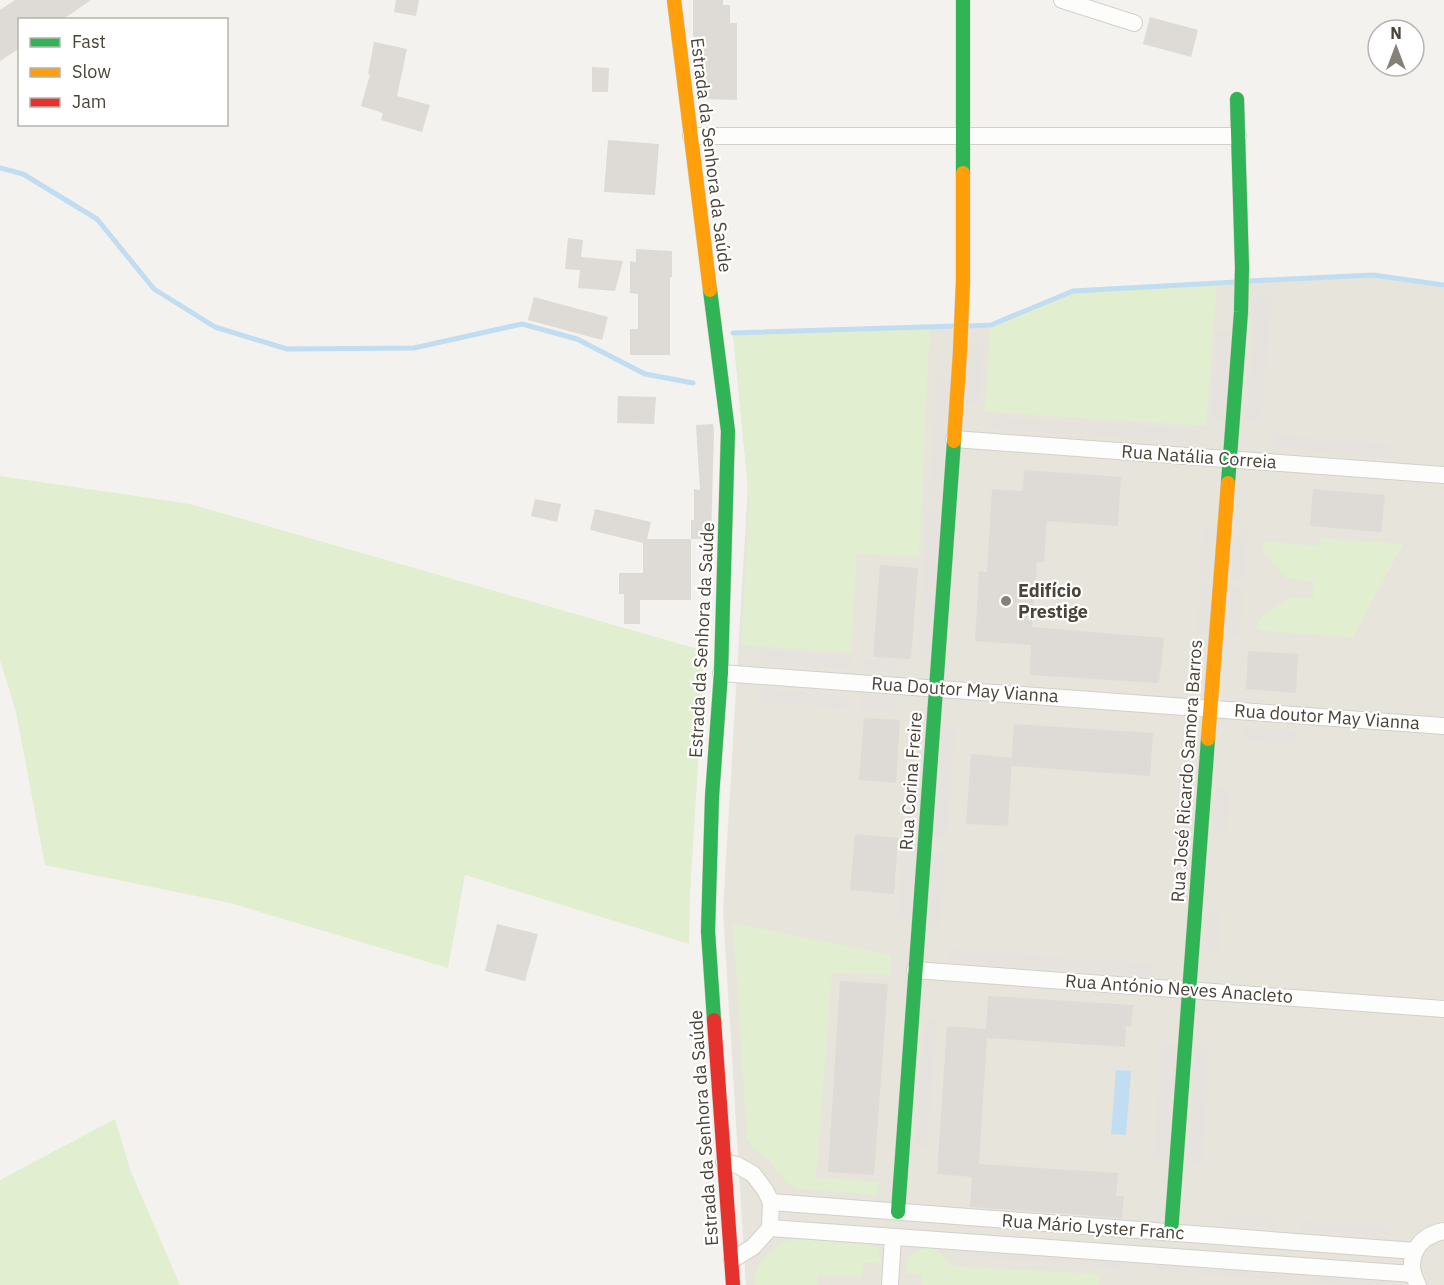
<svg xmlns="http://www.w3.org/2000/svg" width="1444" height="1285" font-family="'IBM Plex Sans',sans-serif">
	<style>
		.residential { fill: #e7e4dc }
		.green { fill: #e1eecf }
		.parking { fill: #e6e3df }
		.water { fill: #c0ddf1 }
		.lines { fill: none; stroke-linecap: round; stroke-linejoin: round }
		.stream { stroke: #c0ddf1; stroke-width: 5 }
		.building { fill: #dedbd6 }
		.street-casing { stroke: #d2d0cb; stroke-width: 18 }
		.fast-casing { stroke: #d3cfc5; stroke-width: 15 }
		.slow-casing { stroke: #d3cfc5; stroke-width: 15 }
		.jam-casing { stroke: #d3cfc5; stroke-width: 15 }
		.street { stroke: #fdfdfc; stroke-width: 16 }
		.fast { stroke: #30b455; stroke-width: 14 }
		.slow { stroke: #ff9f0a; stroke-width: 14 }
		.jam { stroke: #e5322d; stroke-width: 14 }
		.poi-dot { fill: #868178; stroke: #fff; stroke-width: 2 }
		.labels { text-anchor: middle; stroke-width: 4.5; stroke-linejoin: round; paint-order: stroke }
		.street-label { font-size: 18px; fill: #4b4439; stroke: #fff }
		.poi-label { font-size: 18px; font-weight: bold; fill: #4b4439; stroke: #fff; text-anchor: start }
	</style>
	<rect width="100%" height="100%" fill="#f4f2ee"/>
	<polygon class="residential" points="1373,275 1444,285 1444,1285 746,1285 723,911 748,485 733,333 991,325 1073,291"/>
	<g class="green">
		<polygon points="1217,283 1206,426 984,412 991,325 1073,291"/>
		<polygon points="930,327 919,557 857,554 851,653 741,645 749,500 733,333"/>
		<polygon points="0,476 190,504 705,651 690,894 689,944 465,875 448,968 230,903 45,865 16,712 0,660"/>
		<polygon points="1320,538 1403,544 1353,638 1256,630 1258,620 1289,597 1313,598 1313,582 1286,578 1263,552 1263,541 1319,546"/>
		<polygon points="733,923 891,955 890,975 832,973 816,1177 879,1182 877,1195 800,1189 788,1184 775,1169 769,1160 754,1149 747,1139"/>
		<polygon points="115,1119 131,1172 180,1285 0,1285 0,1180"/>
		<path d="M 795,1238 L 866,1244 L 875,1247 L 879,1251 L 881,1263 L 864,1263 L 862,1277 L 818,1276 L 817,1285 L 754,1285 C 753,1262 775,1244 795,1238 Z"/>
		<polygon points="925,1247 938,1250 951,1266 1100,1274 1099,1285 921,1285 922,1274 905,1273 908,1257"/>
	</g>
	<g class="parking">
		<polygon points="1256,296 1272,296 1261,421 1247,420"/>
		<polygon points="1217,331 1229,332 1223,421 1210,420"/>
		<polygon points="969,345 983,346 979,404 966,403"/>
		<polygon points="937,379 949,379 941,499 929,498"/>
		<polygon points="990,417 1200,430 1197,443 990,429"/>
		<polygon points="1273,434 1394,445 1393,459 1272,449"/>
		<polygon points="927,514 939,514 931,655 918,654"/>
		<polygon points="1203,528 1215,529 1212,579 1200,578"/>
		<polygon points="1235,530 1247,530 1244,580 1232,580"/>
		<polygon points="1199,584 1211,584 1208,634 1197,633"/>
		<polygon points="1231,586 1243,587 1241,636 1229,636"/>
		<polygon points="762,650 851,657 850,670 761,663"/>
		<polygon points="863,659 898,662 897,673 862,671"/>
		<polygon points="760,689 848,695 847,709 760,702"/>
		<polygon points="861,697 897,698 895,713 860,711"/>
		<polygon points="913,723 927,723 920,811 906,810"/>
		<polygon points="941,725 956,726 947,837 934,837"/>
		<polygon points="1243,727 1296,731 1296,744 1243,740"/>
		<polygon points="1184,786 1197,787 1194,831 1181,830"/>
		<polygon points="1217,787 1229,788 1227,833 1214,832"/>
		<polygon points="903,843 917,843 910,921 897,921"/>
		<polygon points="1179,844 1190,845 1187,897 1176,896"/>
		<polygon points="932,852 946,853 939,930 927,930"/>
		<polygon points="1208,912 1220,913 1218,952 1205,951"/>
		<polygon points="950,949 1152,964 1151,976 950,961"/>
		<polygon points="925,1018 937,1019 927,1148 915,1146"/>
		<polygon points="1162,1044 1176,1045 1167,1162 1153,1161"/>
		<polygon points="1195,1046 1210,1047 1202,1164 1189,1164"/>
		<polygon points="1224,1214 1271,1216 1284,1228 1223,1225"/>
		<polygon points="1300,1221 1383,1225 1393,1236 1299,1230"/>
		<polygon points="945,1246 1120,1258 1128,1269 956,1256"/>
		<polygon points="1148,1258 1384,1276 1391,1285 1347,1285 1158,1271"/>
	</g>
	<polygon class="water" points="1116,1070 1131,1071 1126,1135 1111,1134"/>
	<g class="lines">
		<g class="stream">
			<polyline points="0,168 23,174 97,219 154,289 215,327 287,349 414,348 522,324 577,339 645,374 693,383"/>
			<polyline points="1248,281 1373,275 1444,285"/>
			<polyline points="968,326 991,325 1073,291 1236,282"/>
			<polyline points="733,333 955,326"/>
		</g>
	</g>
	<g class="building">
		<polygon points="15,0 91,0 62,20 20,20 20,48 0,61 0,10"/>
		<polygon points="396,0 419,0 416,16 394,12"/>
		<polygon points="693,0 723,0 723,5 730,5 730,23 737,23 737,100 702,99 702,61 696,61 693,34"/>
		<polygon points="1150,17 1198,30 1191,57 1143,44"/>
		<polygon points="374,42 407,49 397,96 430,105 422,132 381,120 383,113 361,106 370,75 368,74"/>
		<polygon points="592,67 609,68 608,92 592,92"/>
		<polygon points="608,140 659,144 655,195 604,192"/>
		<polygon points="568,238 583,240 581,257 623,261 615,291 578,288 580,270 565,269"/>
		<polygon points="636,249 672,251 672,277 670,277 670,355 630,355 630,329 638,329 638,294 630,293 630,261 636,262"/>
		<polygon points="534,297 608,317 602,340 528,320"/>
		<polygon points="618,396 656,397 654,424 617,423"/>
		<polygon points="713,424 714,432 711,539 691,539 691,600 640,600 640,624 624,624 624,594 619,594 619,573 643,573 643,543 590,530 595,509 651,522 647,539 691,539 691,520 694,520 694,489 700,490 696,425"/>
		<polygon points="1024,470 1121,477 1118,526 1047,521 1044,562 1037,562 1032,627 1164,638 1159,683 1030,675 1031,645 975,641 979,571 987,572 992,489 1023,491"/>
		<polygon points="1313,489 1385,495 1381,532 1310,526"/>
		<polygon points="535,499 561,504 557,522 531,516"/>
		<polygon points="880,565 918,568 911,659 873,657"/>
		<polygon points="1248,651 1298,654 1296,693 1246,689"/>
		<polygon points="864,718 900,720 896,783 859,780"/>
		<polygon points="1014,724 1153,733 1150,776 1011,766"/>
		<polygon points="971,754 1012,758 1008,826 966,824"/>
		<polygon points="855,834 898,838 894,894 850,890"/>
		<polygon points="497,924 538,934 525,981 485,971"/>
		<polygon points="840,981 888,984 874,1175 828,1172"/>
		<polygon points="988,996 1133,1005 1131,1026 1126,1026 1125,1047 987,1038 979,1164 1118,1173 1116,1196 1124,1196 1122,1218 970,1207 972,1177 937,1174 947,1026 986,1029"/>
	</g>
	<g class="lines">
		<g class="street-casing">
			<g id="street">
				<polyline points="1062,0 1134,23"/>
				<polyline points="691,136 1238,136"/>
				<polyline points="954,439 1444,475"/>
				<polyline points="721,673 1444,726"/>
				<polyline points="915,970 1444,1009"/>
				<polyline points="724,1162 737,1165 753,1174 765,1190 771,1202 770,1228 753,1247 732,1260"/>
				<polyline points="771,1202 1415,1251"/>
				<polyline points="770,1228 1413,1274"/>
				<polyline points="890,1285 893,1237"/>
				<path d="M 1418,1285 C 1404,1261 1416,1236 1444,1231"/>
			</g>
		</g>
		<g class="fast-casing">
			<g id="fast">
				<polyline points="963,0 963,173"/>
				<polyline points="710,290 728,431 721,673 712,797 708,931 714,1020"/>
				<polyline points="1228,483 1241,312 1242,267 1237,99"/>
				<polyline points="898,1212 954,441"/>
				<polyline points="1171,1233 1208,739"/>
			</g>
		</g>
		<g class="slow-casing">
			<g id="slow">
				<polyline points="674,0 710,290"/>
				<polyline points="954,441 960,352 963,282 963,173"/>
				<polyline points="1208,739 1228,483"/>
			</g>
		</g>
		<g class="jam-casing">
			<polyline id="jam" points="714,1020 733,1285"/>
		</g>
		<use href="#street" class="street"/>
		<use href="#fast" class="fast"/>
		<use href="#slow" class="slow"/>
		<use href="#jam" class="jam"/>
	</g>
	<circle class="poi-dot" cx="1006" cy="601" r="6"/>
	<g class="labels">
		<g class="street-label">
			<text transform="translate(711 155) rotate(83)" y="6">Estrada da Senhora da Saúde</text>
			<text transform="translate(1199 457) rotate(4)" y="6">Rua Natália Correia</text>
			<text transform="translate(702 640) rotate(-87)" y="6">Estrada da Senhora da Saúde</text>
			<text transform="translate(965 690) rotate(4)" y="6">Rua Doutor May Vianna</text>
			<text transform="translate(1327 717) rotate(4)" y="6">Rua doutor May Vianna</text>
			<text transform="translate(1187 771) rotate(-86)" y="6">Rua José Ricardo Samora Barros</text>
			<text transform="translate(911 781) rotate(-86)" y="6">Rua Corina Freire</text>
			<text transform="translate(1179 989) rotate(4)" y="6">Rua António Neves Anacleto</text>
			<text transform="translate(704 1128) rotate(-94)" y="6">Estrada da Senhora da Saúde</text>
			<text transform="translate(1093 1227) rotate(4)" y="6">Rua Mário Lyster Franc</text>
		</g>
		<g class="poi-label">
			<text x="1018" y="597">Edifício<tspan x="1018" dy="21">Prestige</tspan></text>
		</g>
	</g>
	<rect x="18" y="18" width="210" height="108" fill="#ffffff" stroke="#b7b4b0" stroke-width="1.5"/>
	<rect x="30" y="38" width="30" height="9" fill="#30b455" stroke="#b7b4b0" stroke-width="1.5"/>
	<text x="72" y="48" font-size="18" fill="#4b4439">Fast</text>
	<rect x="30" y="68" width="30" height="9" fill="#ff9f0a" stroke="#b7b4b0" stroke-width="1.5"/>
	<text x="72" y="78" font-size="18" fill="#4b4439">Slow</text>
	<rect x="30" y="98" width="30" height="9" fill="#e5322d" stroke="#b7b4b0" stroke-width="1.5"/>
	<text x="72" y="108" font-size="18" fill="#4b4439">Jam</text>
	<g transform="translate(1396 48)"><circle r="28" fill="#ffffff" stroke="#b7b4b0" stroke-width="1.5"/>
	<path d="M0-4.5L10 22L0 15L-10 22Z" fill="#868178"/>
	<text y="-9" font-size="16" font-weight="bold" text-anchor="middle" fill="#4b4439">N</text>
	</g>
</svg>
